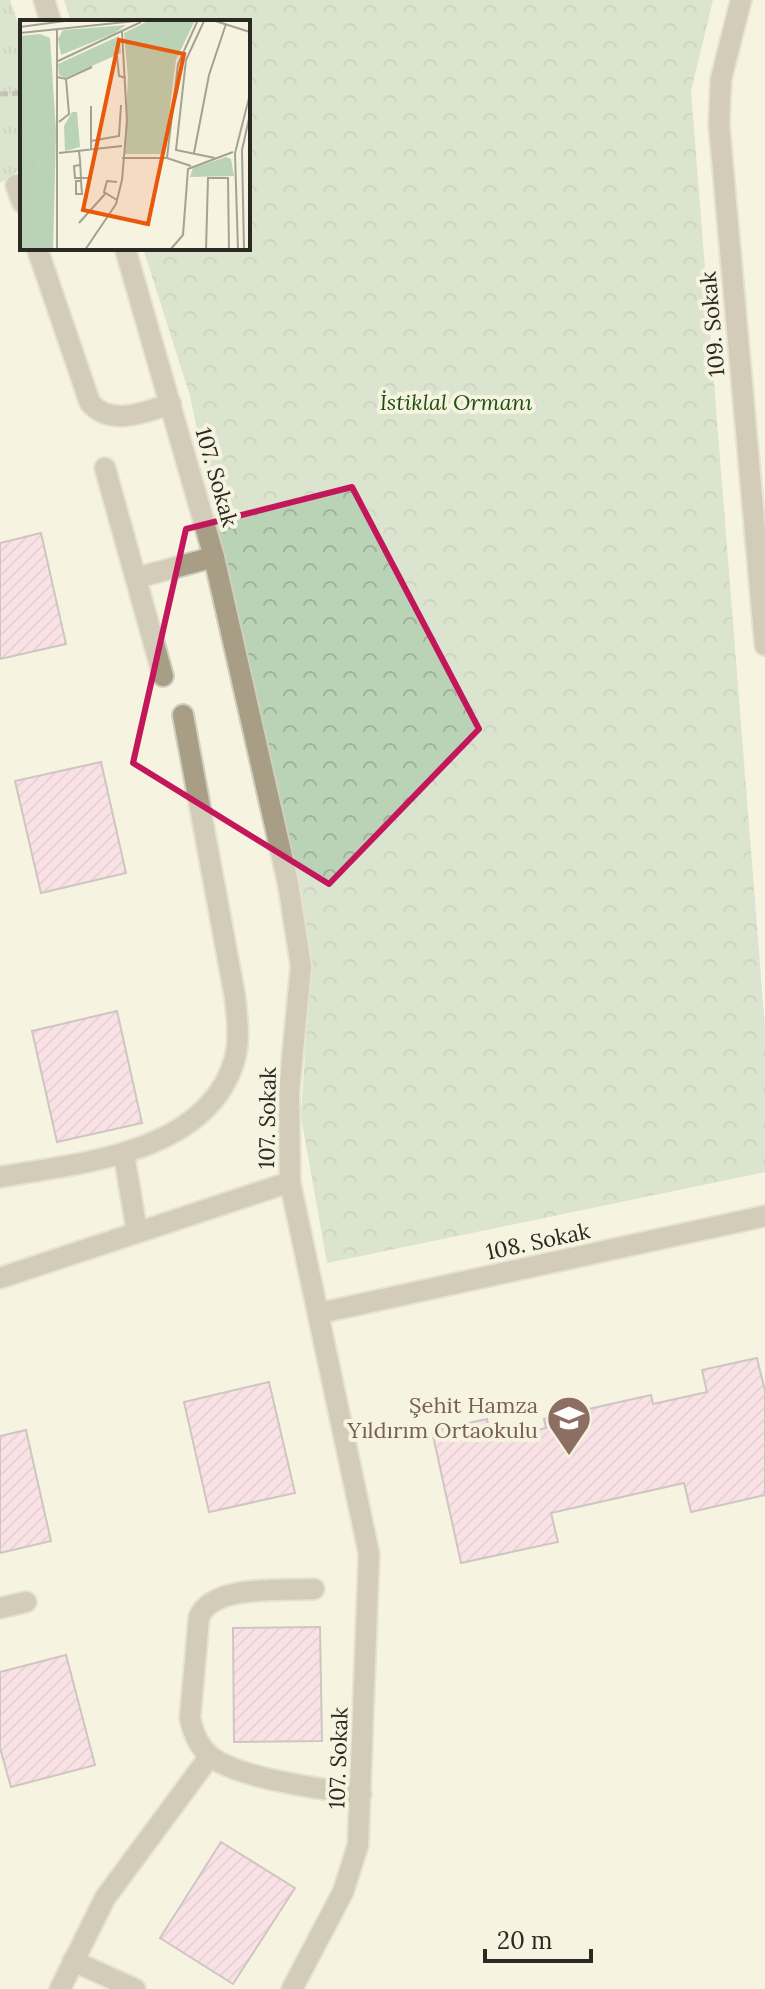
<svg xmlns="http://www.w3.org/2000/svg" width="765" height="1989" font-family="Lora,serif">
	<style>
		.forest { fill: url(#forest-crowns) }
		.park { fill: url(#park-tufts) }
		.building { fill: url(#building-hatch); stroke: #a09099; stroke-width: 2 }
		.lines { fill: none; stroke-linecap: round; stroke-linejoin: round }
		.minor-casing { stroke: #d1cfbf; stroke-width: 24 }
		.path { stroke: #8d8b7e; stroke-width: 5; stroke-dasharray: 8 4; stroke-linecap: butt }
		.minor { stroke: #a89e86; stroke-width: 20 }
		.marked { fill: none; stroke: #c2185b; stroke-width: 6; stroke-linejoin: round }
		.labels { text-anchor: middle; stroke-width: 8; stroke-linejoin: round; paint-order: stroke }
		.street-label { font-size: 22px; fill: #2a2922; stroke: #f6f3e1 }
		.park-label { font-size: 22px; font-style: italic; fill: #1e5110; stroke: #f6f3e1 }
		.education-label { font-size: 22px; fill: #785e54; stroke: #f6f3e1; text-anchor: end }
		.inset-road { fill: none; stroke: #a4a295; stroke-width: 2 }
		.view { fill: #e8590c; fill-opacity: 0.15; stroke: #e8590c; stroke-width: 4 }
		.inset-edge { fill: none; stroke: #2a2922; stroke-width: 4 }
	</style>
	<defs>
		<pattern id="forest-crowns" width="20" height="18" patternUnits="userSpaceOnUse" patternTransform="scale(2)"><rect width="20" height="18" fill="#bad2b5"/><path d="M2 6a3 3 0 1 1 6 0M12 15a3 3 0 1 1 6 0" fill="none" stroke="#a0b49b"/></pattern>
		<pattern id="park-tufts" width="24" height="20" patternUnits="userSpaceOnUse" patternTransform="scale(2)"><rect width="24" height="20" fill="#bad2b5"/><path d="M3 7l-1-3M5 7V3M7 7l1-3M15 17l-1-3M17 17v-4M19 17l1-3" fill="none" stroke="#a0b49b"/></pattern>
		<pattern id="building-hatch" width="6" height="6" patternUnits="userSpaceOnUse" patternTransform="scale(2)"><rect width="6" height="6" fill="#fccde8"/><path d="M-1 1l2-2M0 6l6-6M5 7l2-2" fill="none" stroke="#d8b0c7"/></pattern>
	</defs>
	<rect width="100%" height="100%" fill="#f6f3e1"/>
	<polygon class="forest" points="64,0 713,0 691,91 765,1028 765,1172 327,1263 301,1117 311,963 190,396 143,248 248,248 248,22 71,22"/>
	<polygon class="park" points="0,0 10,0 22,35 22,168 0,183"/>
	<g class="building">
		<polygon points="41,533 66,644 0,659 0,543"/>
		<polygon points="101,762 126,873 41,893 15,781"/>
		<polygon points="117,1011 142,1123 57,1142 32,1031"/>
		<polygon points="757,1358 765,1391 765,1495 691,1512 684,1483 551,1513 558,1542 461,1563 432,1431 487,1419 491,1441 546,1428 544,1419 651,1395 653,1404 707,1392 702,1370"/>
		<polygon points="269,1382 295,1493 209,1512 184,1402"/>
		<polygon points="26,1430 51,1541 0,1553 0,1436"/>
		<polygon points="320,1627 322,1741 234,1742 233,1628"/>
		<polygon points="66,1655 95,1765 11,1787 0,1748 0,1672"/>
		<polygon points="221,1842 295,1888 233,1984 160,1938"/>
	</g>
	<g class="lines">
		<g class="minor-casing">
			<g id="minor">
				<polyline points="44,0 51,22"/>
				<polyline points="741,0 721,79 719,124 765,645"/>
				<polyline points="16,185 22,202"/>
				<path d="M 37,248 L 90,403 C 112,427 144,412 171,404"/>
				<polyline points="125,248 214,557 288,883 301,966 289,1092 290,1182 369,1554 358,1845 343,1892 292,1989"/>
				<polyline points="105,468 163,676"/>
				<polyline points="136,578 214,557"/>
				<polyline points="124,1155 137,1232"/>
				<path d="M 0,1177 C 80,1163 209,1154 235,1058 C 240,1038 237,1018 235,997 L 183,715"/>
				<polyline points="0,1278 290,1182"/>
				<polyline points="320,1313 765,1216"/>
				<path d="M 314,1589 C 282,1591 213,1584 199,1617 L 190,1718 C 193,1733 198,1746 210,1756 C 236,1778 326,1790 361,1794"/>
				<polyline points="0,1608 26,1602"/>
				<polyline points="73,1961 135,1989"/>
				<polyline points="60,1989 105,1898 210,1756"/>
			</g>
		</g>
		<polyline class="path" points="0,94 22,93"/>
		<use href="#minor" class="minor"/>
	</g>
	<path d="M0 0H765V1989H0ZM 352,487 L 479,729 L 329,884 L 133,763 L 186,529 Z" fill="#f6f3e1" fill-opacity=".55" fill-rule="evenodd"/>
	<path class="marked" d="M 352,487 L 479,729 L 329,884 L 133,763 L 186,529 Z"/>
	<defs>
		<g id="school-pin" transform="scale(2.3)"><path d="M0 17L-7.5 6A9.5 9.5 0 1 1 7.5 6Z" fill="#8d6e63" stroke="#f6f3e1"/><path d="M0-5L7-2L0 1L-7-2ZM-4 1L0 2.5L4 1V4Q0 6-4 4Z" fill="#fff"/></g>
	</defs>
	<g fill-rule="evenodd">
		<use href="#school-pin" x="569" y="1418"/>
	</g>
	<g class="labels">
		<g class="street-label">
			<text transform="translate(712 324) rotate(-95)" y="8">109. Sokak</text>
			<text transform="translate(217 477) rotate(74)" y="8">107. Sokak</text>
			<text transform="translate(267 1118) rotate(-89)" y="8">107. Sokak</text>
			<text transform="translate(538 1241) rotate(-12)" y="8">108. Sokak</text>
			<text transform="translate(338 1758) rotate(-88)" y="8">107. Sokak</text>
		</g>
		<g class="park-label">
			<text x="456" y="410">İstiklal Ormanı</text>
		</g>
		<g class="education-label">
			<text x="538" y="1413">Şehit Hamza<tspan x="538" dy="25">Yıldırım Ortaokulu</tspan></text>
		</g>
	</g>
	<g transform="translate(20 20)">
		<rect width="230" height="230" fill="#f6f3e1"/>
		<path d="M 130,0 L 175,0 L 156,40 L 144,134 L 104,134 L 108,57 L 104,13 ZM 106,5 L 95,13 L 41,35 L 38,19 L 43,10 ZM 20,14 L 10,55 L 19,152 L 19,230 L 2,230 L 0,16 Z" fill="#bad2b5"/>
		<path d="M 20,14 L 30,18 L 36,112 L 33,230 L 19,230 L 19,152 L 8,56 ZM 99,16 L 101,33 L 45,58 L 39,55 L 38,44 ZM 52,92 L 57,92 L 60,127 L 45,131 L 44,106 ZM 206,137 L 211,139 L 214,156 L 170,157 L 173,148 Z" fill="#bad2b5"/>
		<path class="inset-road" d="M 192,0 L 230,12M 184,1 L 166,40 L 156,130 L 195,138M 0,7 L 52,0M 0,13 L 125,0M 97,36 L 99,56 L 106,58M 36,42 L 121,2M 37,57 L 46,59 L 72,47M 71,86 L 71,130M 39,102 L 49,94 L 46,59M 71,121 L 99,116 L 101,85M 59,131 L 60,140 L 61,158 L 61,161 L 62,174 L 56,174 L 56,161 L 61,161M 39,133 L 102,126M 174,133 L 189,55 L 206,4M 102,138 L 147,138 L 171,146M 147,138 L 158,44 L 178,0M 60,145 L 54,146 L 55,158 L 72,158M 97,162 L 87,161 L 84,172 L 97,180M 59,203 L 85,174M 37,230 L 37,9M 65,230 L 96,184 L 102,160 L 107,101 L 102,12M 150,230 L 163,215 L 168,149 L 213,132M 186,230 L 188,158 L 208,158 L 209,230M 218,230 L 215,133 L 230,74M 224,230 L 222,130 L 230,94"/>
		<path class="view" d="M 99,20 L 164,34 L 128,204 L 63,190 Z"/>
		<rect width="230" height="230" class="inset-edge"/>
	</g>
	<path d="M485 1949v12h106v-12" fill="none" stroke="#2a2922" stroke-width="4"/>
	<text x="497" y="1949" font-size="24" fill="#2a2922" stroke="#f6f3e1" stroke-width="6" paint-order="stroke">20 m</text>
</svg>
